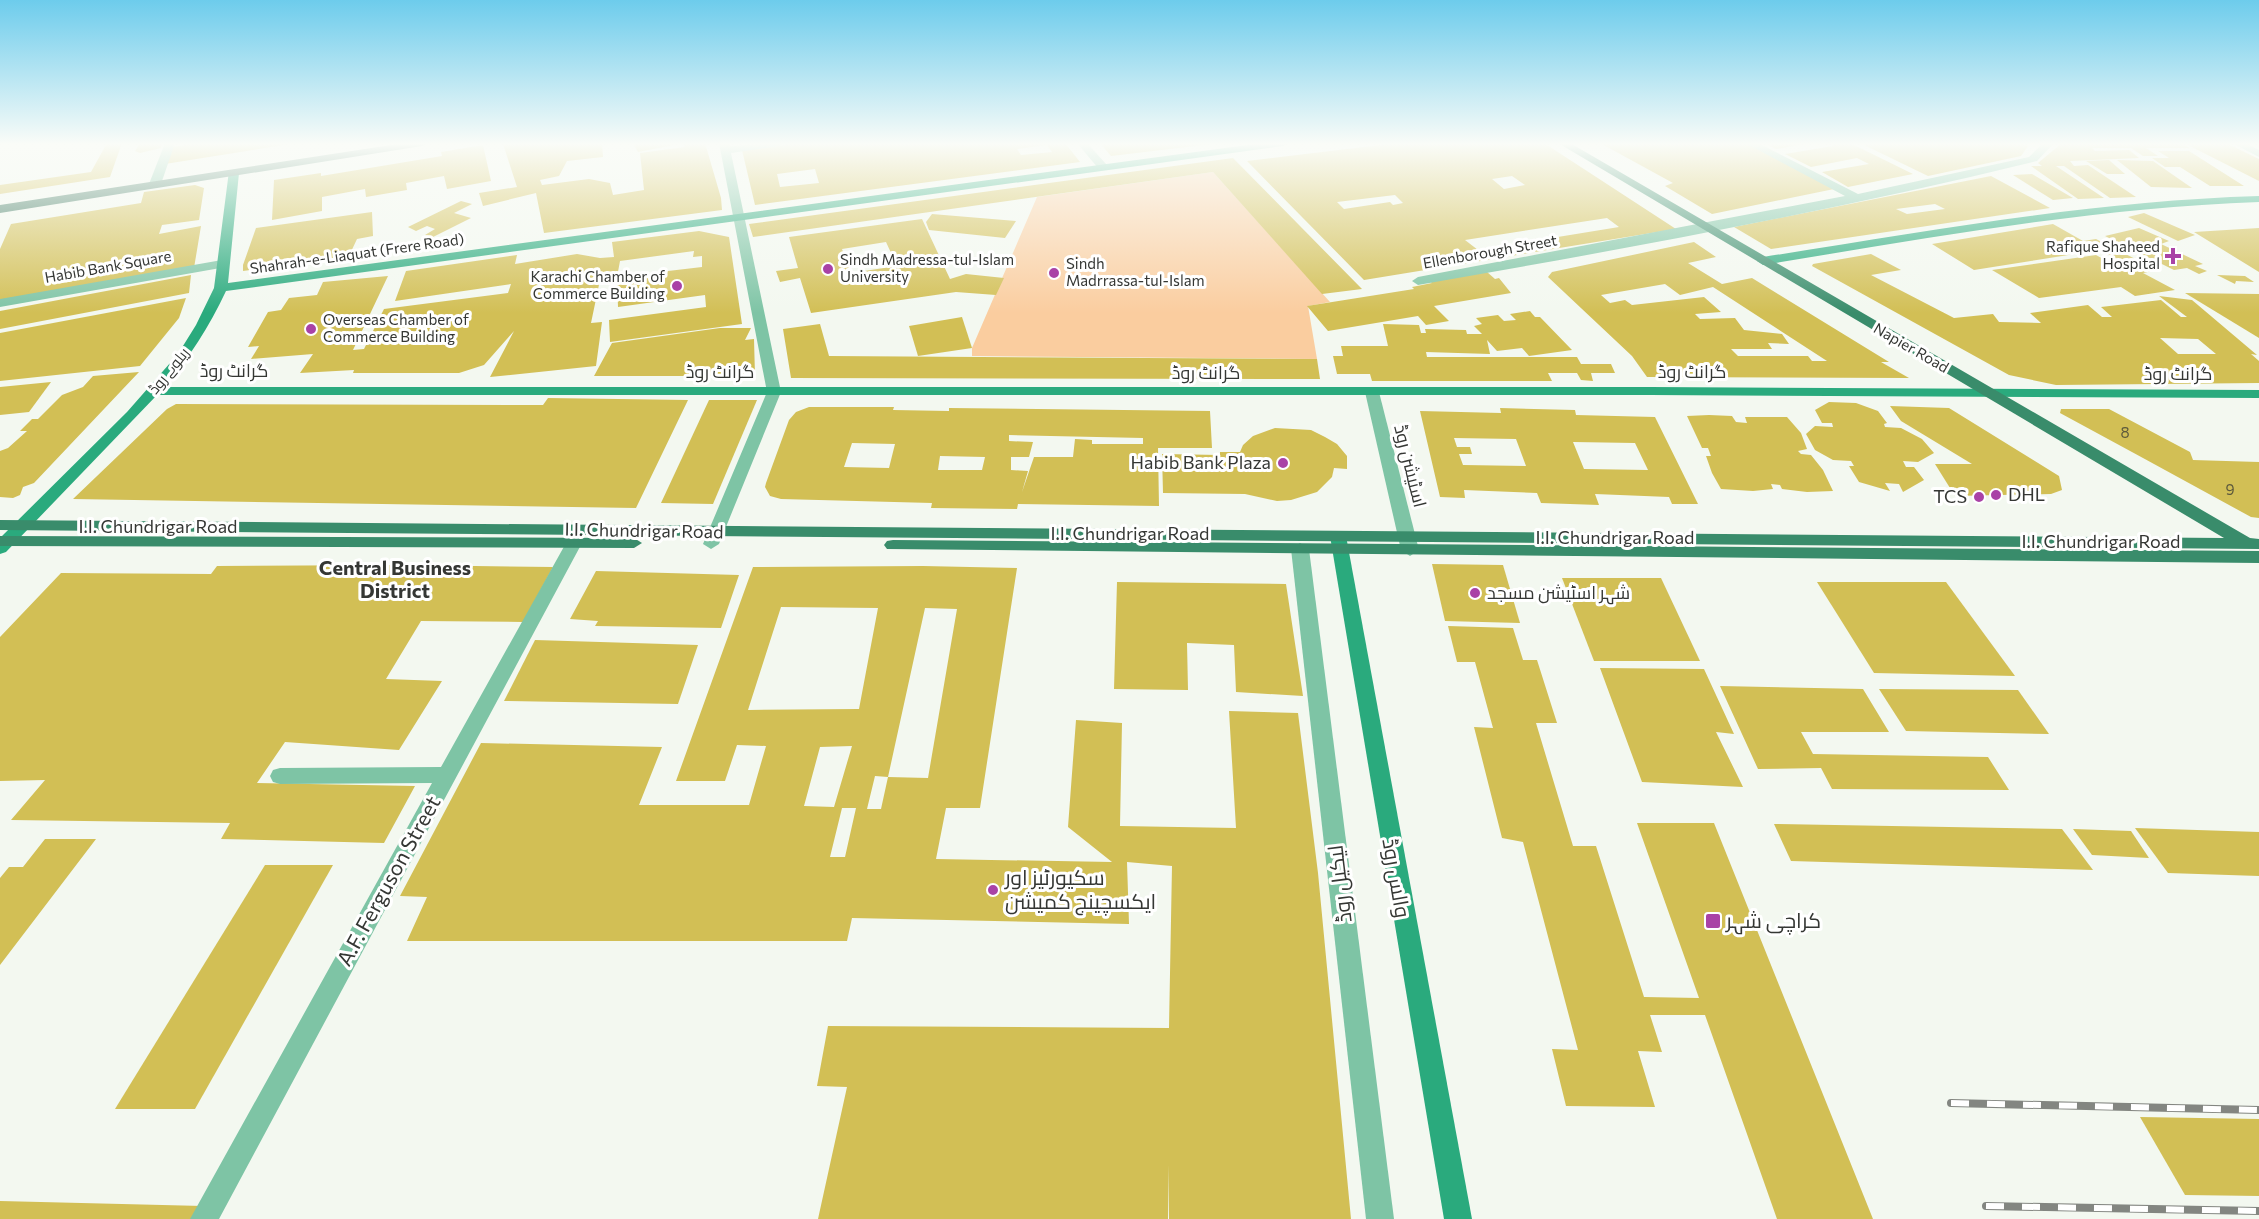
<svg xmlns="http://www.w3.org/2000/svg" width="2259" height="1219" font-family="Commissioner,Cairo,sans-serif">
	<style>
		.green { fill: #facd9f }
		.building { fill: #d2bf55; fill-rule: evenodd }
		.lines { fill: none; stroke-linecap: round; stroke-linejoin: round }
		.street { fill: #7ec4a5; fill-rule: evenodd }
		.secondary { fill: #2aaa7d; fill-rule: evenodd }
		.primary { fill: #398c6b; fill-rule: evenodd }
		.highway { fill: #38745b; fill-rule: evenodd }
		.rail-casing { stroke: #838681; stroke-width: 8 }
		.rail { stroke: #fff; stroke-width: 6; stroke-dasharray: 18; stroke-linecap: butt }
		.poi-dot { fill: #a942a6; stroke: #fff; stroke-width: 2 }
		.labels { text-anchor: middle; stroke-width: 6; stroke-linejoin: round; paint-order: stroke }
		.far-poi-label { font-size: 15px; fill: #353734; stroke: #fff; text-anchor: start }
		.far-street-label { font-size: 15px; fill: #353734; stroke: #fff }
		.number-label { font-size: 15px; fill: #5c593c }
		.street-label { font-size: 18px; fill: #353734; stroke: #fff }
		.poi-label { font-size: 18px; fill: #353734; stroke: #fff; text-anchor: end }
		.neighbourhood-label { font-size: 20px; font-weight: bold; fill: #353734; stroke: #fff }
		.near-poi-label { font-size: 21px; fill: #353734; stroke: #fff; text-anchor: start }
		.near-street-label { font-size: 21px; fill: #353734; stroke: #fff }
	</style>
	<rect width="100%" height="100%" fill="#f3f8f0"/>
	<polygon class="green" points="1213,172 1330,302 1308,306 1317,359 972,356 972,348 1037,197"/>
	<g class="building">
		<polygon points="107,143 122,143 110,177 0,194 0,185 91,172"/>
		<polygon points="140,143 162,143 161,148 140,153 135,151"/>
		<polygon points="199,143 290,143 290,144 165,164 171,147"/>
		<polygon points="513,143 602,143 603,157 567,161 559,176 540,180 542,185 589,179 610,183 613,195 644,190 640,153 685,147 684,143 705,143 721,198 722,210 544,233 536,193 483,206 479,193 517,187 503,144"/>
		<polygon points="633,143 673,143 674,145 638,152"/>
		<path d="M 802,143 L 1065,143 L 1080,162 L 755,205 L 742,150 ZM 1047,145 L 1052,152 L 1021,155 L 1017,149 ZM 815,169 L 819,183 L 780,187 L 777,174 Z"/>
		<polygon points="1100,143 1212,143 1212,144 1111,156"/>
		<path d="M 1397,143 L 1544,143 L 1676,229 L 1364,280 L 1247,161 ZM 1512,176 L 1525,185 L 1504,189 L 1492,179 ZM 1395,195 L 1403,203 L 1393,205 L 1390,202 L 1344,209 L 1337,202 ZM 1607,218 L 1619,227 L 1478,250 L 1465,240 Z"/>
		<polygon points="1600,143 1750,143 1839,188 1712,214 1665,186 1673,183"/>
		<polygon points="1764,143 1804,143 1804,144 1776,149"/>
		<polygon points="1827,143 1850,143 1913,174 1848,187 1822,172 1869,164 1857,158 1811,167 1785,154 1833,146"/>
		<polygon points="1860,143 2020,143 2028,146 2021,156 1928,176"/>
		<polygon points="2062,143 2180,143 2190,148 2146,148 2158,156 2143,156 2131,148 2092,148 2095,151 2129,150 2139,158 2070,161 2074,166 2088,165 2136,197 2110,198 2064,166 2056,166 2104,198 2078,199 2031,166 2042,166 2038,163"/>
		<polygon points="2184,143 2226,143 2259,159 2259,181"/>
		<polygon points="483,145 491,181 447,189 444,176 406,183 407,190 366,197 365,189 322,197 322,211 272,220 274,180 321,173 321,176 442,156 441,152"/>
		<polygon points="2158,151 2189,151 2244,186 2210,186 2180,167 2165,167 2152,158 2169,158"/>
		<polygon points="1233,158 1362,289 1322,294 1213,172 753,237 749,224"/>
		<polygon points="2109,160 2125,174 2107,174 2086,161"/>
		<polygon points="2117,160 2153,161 2192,188 2151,187"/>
		<polygon points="2032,174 2073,198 2053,200 2013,175"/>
		<path d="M 1991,176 L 2050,208 L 1771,249 L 1734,227 ZM 1935,204 L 1945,209 L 1907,214 L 1896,209 Z"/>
		<polygon points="195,185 204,188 199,220 162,225 159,234 201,226 194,268 0,302 0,249 11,224 141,203 144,192"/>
		<polygon points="461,201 472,204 454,213 471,218 433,237 425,235 435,229 427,226 416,231 408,227"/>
		<polygon points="372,212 373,236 357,239 349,256 243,271 243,265 256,228"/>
		<polygon points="2144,213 2195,235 2178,241 2128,217"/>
		<polygon points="932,214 1016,221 1005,238 929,230 926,222"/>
		<path d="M 922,219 L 950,279 L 966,274 L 1004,278 L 996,295 L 956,292 L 811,313 L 800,278 L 780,282 L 776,271 L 798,268 L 789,237 ZM 886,242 L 897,266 L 851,273 L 842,249 Z"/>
		<polygon points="2053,224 2083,241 2096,239 2157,270 2143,273 2175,290 2135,296 2121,287 2039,298 1992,270 2096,255 2105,260 2117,259 2100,250 1974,270 1932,244"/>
		<polygon points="2139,228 2169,241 2161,244 2203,264 2195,266 2207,271 2199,274 2187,268 2174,270 2105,236"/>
		<polygon points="2259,228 2259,272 2194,232"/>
		<path d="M 699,231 L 729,237 L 742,324 L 610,342 L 609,320 L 706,307 L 705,295 L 618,307 L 617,277 L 600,280 L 591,323 L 602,322 L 596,366 L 490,377 L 514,331 L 484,365 L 459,373 L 353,373 L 354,370 L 300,373 L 313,354 L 251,359 L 259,346 L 248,347 L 268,312 L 281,310 L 289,298 L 317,295 L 323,282 L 388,276 L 353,350 L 364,349 L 384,309 L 508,293 L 511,284 L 395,301 L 406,271 L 517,255 L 515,264 L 577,254 L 600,258 L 614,257 L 612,242 ZM 694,251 L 693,257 L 702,256 L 702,267 L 617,277 L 620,261 Z"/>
		<path d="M 1694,242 L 1716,257 L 1688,263 L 1722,284 L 1752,278 L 1889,362 L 1881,362 L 1909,378 L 1647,377 L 1632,356 L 1548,277 L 1552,272 ZM 1665,284 L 1680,295 L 1713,287 L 1827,361 L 1812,361 L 1808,356 L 1738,356 L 1731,349 L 1772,349 L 1768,343 L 1789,344 L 1782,334 L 1744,330 L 1735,318 L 1700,319 L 1695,314 L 1721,312 L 1704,297 L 1632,305 L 1625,300 L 1610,303 L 1601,295 Z"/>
		<path d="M 1871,254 L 1901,270 L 1871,275 L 1954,318 L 1993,314 L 1999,322 L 2041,323 L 2030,313 L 2088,305 L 2102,317 L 2112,317 L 2101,307 L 2161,300 L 2181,317 L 2187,317 L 2159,296 L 2192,300 L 2257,355 L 2251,354 L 2259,361 L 2259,383 L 2056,385 L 2009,375 L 1812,266 L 1813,264 ZM 2160,338 L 2198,339 L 2216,354 L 2178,354 Z"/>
		<polygon points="1487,272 1495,279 1499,278 1511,293 1434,306 1449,321 1426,325 1418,316 1328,331 1307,306 1414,289 1412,287 1432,283 1429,281"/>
		<polygon points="191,275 189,293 0,329 0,311"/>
		<polygon points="2217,275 2245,276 2254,282 2236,281 2235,284"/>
		<polygon points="2185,293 2259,294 2259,338"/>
		<polygon points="186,298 179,318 140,366 0,381 0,333"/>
		<polygon points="1530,311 1535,317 1540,317 1572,350 1529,356 1522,348 1497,351 1487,340 1490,354 1426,352 1427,357 1577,357 1581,364 1611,364 1615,373 1591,373 1593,381 1581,380 1577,373 1548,373 1552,381 1372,381 1370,374 1337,374 1333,356 1343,356 1341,346 1388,346 1383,324 1419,325 1421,333 1426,333 1425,329 1466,330 1467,334 1482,334 1474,326 1482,324 1476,318 1498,315 1504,321 1516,320 1510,314"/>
		<polygon points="962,317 972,348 918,356 909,326"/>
		<polygon points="820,324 829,356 1317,359 1320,379 791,378 783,329"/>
		<polygon points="720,328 751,328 745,340 754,339 755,376 594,376 612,343"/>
		<polygon points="139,372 34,483 23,487 20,495 13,498 0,497 0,451 8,448 27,431 20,431 32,419 38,419 62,395 83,387 93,376"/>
		<polygon points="51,382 29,412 0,415 0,387"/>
		<polygon points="548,398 688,400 636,508 73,499 167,409 176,404 543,405"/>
		<polygon points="709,400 757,400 713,504 661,503"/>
		<polygon points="1829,402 1856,403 1878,411 1887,423 1884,424 1885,427 1901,428 1922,439 1934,453 1918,462 1903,461 1906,467 1914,467 1924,480 1903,492 1899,484 1885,483 1890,491 1859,482 1849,466 1854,466 1851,461 1833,460 1815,450 1806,434 1815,426 1833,427 1832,423 1822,423 1815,410"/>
		<polygon points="1890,406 1949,408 2059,476 2062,490 2051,494 1955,496 1935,464 1972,464 1901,421"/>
		<path d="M 809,407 L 894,407 L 893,410 L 949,411 L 949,408 L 1210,411 L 1212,448 L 1158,448 L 1159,506 L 1018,504 L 1017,509 L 931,508 L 932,503 L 781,499 L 770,496 L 765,487 L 766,483 L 789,420 L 796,412 ZM 1009,435 L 1143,438 L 1143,444 L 1092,444 L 1092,440 L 1075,439 L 1073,457 L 1034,457 L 1022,492 L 1028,471 L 1011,470 L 1011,457 L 1029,457 L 1033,442 L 1009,441 ZM 852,443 L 895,444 L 889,468 L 844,467 ZM 940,456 L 985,457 L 982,470 L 938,470 Z"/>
		<path d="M 1500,408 L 1575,410 L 1576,415 L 1655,417 L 1698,504 L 1672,504 L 1669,497 L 1595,494 L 1599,505 L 1541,503 L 1537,493 L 1464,490 L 1465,498 L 1440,497 L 1420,411 L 1501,413 ZM 1454,438 L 1516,439 L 1526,466 L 1463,465 L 1459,454 L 1472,454 L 1470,447 L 1457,447 ZM 1573,442 L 1635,443 L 1648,470 L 1584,469 Z"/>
		<polygon points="2061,409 2109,409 2190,452 2193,460 2259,462 2259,518 2251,517 2143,458 2060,413"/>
		<polygon points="1709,415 1732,416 1736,422 1747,423 1745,417 1787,417 1801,433 1807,449 1798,451 1801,454 1811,455 1823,470 1833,491 1807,492 1782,489 1780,485 1771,484 1773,489 1753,491 1721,489 1712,473 1706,456 1711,456 1708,448 1702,448 1687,416"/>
		<polygon points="1275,428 1311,430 1325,437 1337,444 1347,456 1347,469 1334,468 1332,477 1317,492 1291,500 1277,501 1245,494 1163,493 1162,454 1220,455 1220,452 1240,452 1243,445 1253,436"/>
		<polygon points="1432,564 1503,565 1520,623 1445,621"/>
		<polygon points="217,566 402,565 553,567 523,622 421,621 386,679 442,681 399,750 285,742 257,783 415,786 384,843 221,839 230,823 11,820 45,780 0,781 0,637 61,573 211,574"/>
		<path d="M 923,566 L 1017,568 L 980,808 L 946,808 L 936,859 L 1112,862 L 1068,827 L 1076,720 L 1122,723 L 1120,826 L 1236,828 L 1229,711 L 1298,713 L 1318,873 L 1351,1219 L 1169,1219 L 1169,1165 L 1168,1219 L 818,1219 L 847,1087 L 817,1086 L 828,1026 L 1169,1028 L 1172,866 L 1127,862 L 1129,924 L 852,918 L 847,941 L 407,941 L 427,897 L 400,896 L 481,743 L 662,747 L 639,805 L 749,805 L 766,746 L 737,745 L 725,781 L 676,781 L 753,567 ZM 781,607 L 878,608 L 859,709 L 748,710 ZM 925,608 L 957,609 L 928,778 L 888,777 L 881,809 L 867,809 L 875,776 L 888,777 ZM 852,746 L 834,807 L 804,806 L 820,747 ZM 842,808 L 856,808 L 845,857 L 830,857 Z"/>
		<polygon points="596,571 739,575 721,628 595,626 598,621 570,619"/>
		<polygon points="1562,578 1661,578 1700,661 1594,661"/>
		<polygon points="1117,582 1286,584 1303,696 1236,692 1234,645 1187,643 1188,690 1114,689"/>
		<polygon points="1817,582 1946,582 2015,676 1874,673"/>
		<polygon points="1448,626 1513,628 1523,660 1537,660 1557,723 1536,723 1573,846 1596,846 1644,997 1699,998 1637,823 1714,823 1873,1219 1777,1219 1705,1015 1650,1015 1662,1052 1638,1051 1655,1107 1566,1106 1552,1049 1578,1050 1523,842 1502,838 1474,727 1493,728 1475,662 1457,662"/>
		<polygon points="535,640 698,645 678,704 504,701"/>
		<polygon points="1600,668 1704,669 1734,734 1716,732 1743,787 1642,782"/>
		<polygon points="1720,686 1863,689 1889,732 1801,732 1813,754 1988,757 2009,790 1832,789 1821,768 1758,769"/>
		<polygon points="1879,689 2018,690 2049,734 1906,731"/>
		<polygon points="1774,824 2062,829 2093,870 1791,861"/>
		<polygon points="2135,828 2259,832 2259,876 2168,873"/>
		<polygon points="2073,829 2131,831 2149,858 2092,855"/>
		<polygon points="45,839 96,839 0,965 0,878 9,867 23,867"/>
		<polygon points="265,865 333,865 195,1109 115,1109"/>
		<polygon points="2140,1117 2259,1119 2259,1196 2185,1195"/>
		<polygon points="0,1201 203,1206 196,1219 0,1219"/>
	</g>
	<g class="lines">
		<g class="street">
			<polygon points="165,143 175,143 161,184 151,186 149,184"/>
			<polygon points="719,143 729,143 730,146 784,143 779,146 731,153 781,392 719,544 711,549 703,544 767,392"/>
			<polygon points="1077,143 1087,143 1106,164 1106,168 1098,168"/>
			<path d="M 1745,143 L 1758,143 L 1858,194 L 2029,157 L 2043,143 L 2054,143 L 2037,161 C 1833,211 1625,249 1418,285 L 1412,281 L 1418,277 L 1845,196 Z"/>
			<polygon points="2232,143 2245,143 2259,150 2259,157"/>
			<polygon points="222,260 226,261 226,267 0,307 0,299"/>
			<polygon points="1372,388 1379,392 1419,550 1410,556 1401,550 1365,392"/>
			<polygon points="574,538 582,543 219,1219 190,1219 432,783 280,784 273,782 270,776 273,770 280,768 441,767 566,543"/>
			<polygon points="1300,543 1309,549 1394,1219 1366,1219 1291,549"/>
		</g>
		<g class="secondary">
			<path d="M 1262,143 L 1288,143 L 1283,146 L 226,291 C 209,327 190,357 164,387 L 1650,387 L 2259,390 L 2259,398 L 1650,395 L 157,395 L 6,552 L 0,554 L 0,538 L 127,412 L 178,354 L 196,325 L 214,288 L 229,171 L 239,173 L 228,283 Z"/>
			<path d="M 2259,196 L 2259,202 C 2092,208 1928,238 1763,265 L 1757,261 L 1763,257 C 1928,231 2092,201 2259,196 Z"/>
			<polygon points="1338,531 1346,536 1472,1219 1444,1219 1330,536"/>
		</g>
		<g class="primary">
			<polygon points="1558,143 1570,143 2250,538 2259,539 2259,549 0,530 0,520 2224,538"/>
			<polygon points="0,536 634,538 642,543 634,548 0,546"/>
			<polygon points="893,540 2259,551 2259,563 887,549 884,545 887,541"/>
		</g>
		<polygon class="highway" points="404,143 427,143 422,146 0,213 0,205"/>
		<g class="rail-casing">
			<g id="rail">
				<polyline points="1951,1103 2259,1110"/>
				<polyline points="1986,1206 2259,1211"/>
			</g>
		</g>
		<use href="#rail" class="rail"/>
	</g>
	<linearGradient id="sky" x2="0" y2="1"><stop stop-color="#6dccec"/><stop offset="0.46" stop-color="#fafcf8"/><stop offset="1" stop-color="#fafcf8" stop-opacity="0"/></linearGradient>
	<rect width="2259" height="313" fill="url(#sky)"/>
	<g class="poi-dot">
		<path d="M2170 247h6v6h6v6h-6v6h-6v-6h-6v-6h6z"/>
		<circle cx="828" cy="269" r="6"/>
		<circle cx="1054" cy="273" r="6"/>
		<circle cx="677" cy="286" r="6"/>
		<circle cx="311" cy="329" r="6"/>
		<circle cx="1283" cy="463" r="6"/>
		<circle cx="1996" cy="495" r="6"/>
		<circle cx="1979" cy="497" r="6"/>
		<circle cx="1475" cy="593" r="6"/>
		<circle cx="993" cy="890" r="6"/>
		<rect x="1705" y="913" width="16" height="16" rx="3"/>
	</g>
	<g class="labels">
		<g class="far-poi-label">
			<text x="2160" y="252" text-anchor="end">Rafique Shaheed<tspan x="2160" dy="17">Hospital</tspan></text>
			<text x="840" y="265">Sindh Madressa-tul-Islam<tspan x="840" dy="17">University</tspan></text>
			<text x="1066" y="269">Sindh<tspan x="1066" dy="17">Madrrassa-tul-Islam</tspan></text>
			<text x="665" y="282" text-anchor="end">Karachi Chamber of<tspan x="665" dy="17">Commerce Building</tspan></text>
			<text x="323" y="325">Overseas Chamber of<tspan x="323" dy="17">Commerce Building</tspan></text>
		</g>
		<g class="far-street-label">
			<text transform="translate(1490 252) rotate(-10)" y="5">Ellenborough Street</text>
			<text transform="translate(357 254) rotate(-8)" y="5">Shahrah-e-Liaquat (Frere Road)</text>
			<text transform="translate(108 267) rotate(-10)" y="5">Habib Bank Square</text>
			<text transform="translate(1911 348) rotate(30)" y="5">Napier Road</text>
			<text transform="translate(169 371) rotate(-51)" y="5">ریلوے روڈ</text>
		</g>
		<g class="number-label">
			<text x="2125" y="438">8</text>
			<text x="2230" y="495">9</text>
		</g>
		<g class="street-label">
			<text x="234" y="377">گرانٹ روڈ</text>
			<text x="720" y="378">گرانٹ روڈ</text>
			<text x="1692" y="378">گرانٹ روڈ</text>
			<text x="1206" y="379">گرانٹ روڈ</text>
			<text x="2178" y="380">گرانٹ روڈ</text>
			<text transform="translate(1410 466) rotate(76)" y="6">اسٹیشن روڈ</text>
			<text x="158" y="533">I.I. Chundrigar Road</text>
			<text transform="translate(644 531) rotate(1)" y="6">I.I. Chundrigar Road</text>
			<text x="1130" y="540">I.I. Chundrigar Road</text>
			<text x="1615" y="544">I.I. Chundrigar Road</text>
			<text x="2101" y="548">I.I. Chundrigar Road</text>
		</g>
		<g class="poi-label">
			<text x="1271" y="469">Habib Bank Plaza</text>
			<text x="2008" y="501" text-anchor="start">DHL</text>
			<text x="1967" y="503">TCS</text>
			<text x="1487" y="599" text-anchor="start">شہر اسٹیشن مسجد</text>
		</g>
		<g class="neighbourhood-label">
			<text x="395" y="575">Central Business<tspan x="395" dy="23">District</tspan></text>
		</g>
		<g class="near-poi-label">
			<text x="1005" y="885">سکیورٹیز اور<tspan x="1005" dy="24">ایکسچینج کمیشن</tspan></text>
			<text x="1726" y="928">کراچی شہر</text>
		</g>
		<g class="near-street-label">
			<text transform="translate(1396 878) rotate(80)" y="7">والس روڈ</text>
			<text transform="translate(389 881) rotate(-61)" y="7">A.F. Ferguson Street</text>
			<text transform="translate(1340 884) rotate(-97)" y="7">لیکیل روڈ</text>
		</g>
	</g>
</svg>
